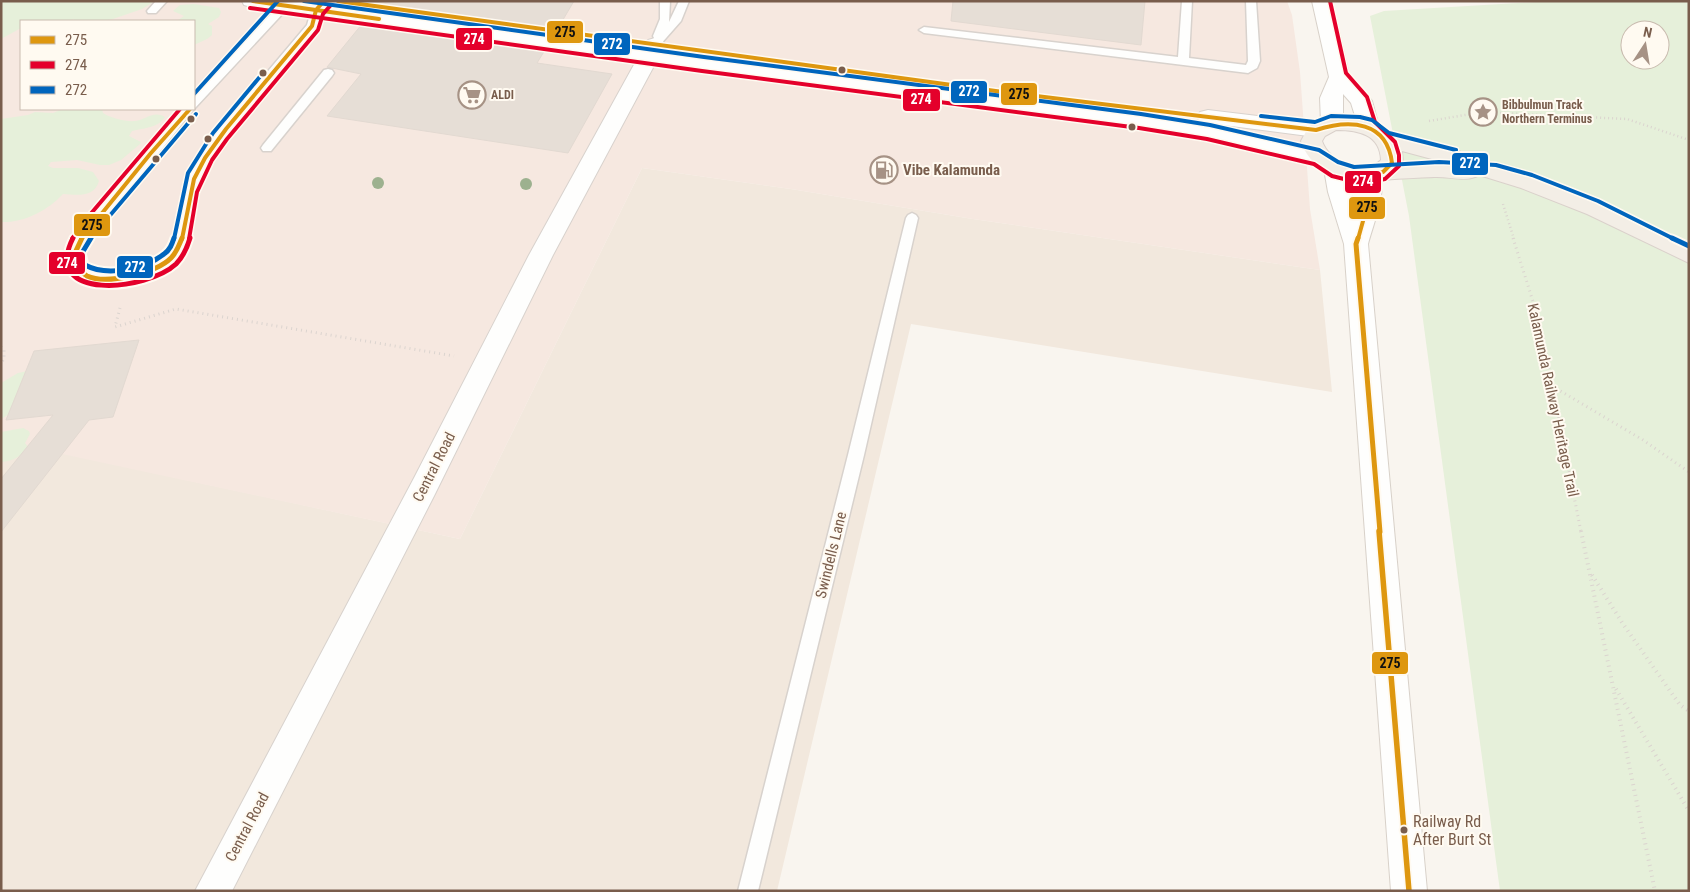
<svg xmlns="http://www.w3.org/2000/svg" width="1690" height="892" font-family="'Roboto Condensed',sans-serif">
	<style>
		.residential { fill: #f2e8dd }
		.commercial { fill: #f6e8e0; fill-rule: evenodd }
		.green { fill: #e6f0da; fill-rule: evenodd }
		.building { fill: #e6ded6; stroke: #e2d9d1 }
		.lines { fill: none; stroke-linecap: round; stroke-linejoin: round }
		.lane-casing { stroke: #d8d2cd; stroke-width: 3 }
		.street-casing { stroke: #d8d2cd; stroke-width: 2 }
		.secondary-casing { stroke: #d8d1c9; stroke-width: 2 }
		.primary-casing { stroke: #dad1cb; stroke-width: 2 }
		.path-far2 { stroke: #dbd4cf; stroke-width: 2.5; stroke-dasharray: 1 3; stroke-linecap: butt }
		.path-far1 { stroke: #dbd4cf; stroke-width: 3; stroke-dasharray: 1 4; stroke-linecap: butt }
		.path { stroke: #dbd4cf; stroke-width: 4; stroke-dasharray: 1 4.5; stroke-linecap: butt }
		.lane { fill: #fefefd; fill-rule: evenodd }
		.street { fill: #fefefd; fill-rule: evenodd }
		.secondary { fill: #fefefd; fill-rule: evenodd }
		.primary { fill: #f3eee6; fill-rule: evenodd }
		.bus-1-far2-casing { stroke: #fffaf1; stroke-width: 7 }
		.bus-1-far1-casing { stroke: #fffaf1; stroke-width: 9 }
		.bus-1-casing { stroke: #fffaf1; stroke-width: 9 }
		.bus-2-far1-casing { stroke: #fffaf1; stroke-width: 7 }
		.bus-2-casing { stroke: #fffaf1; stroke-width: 9 }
		.bus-3-far1-casing { stroke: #fffaf1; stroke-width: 7 }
		.bus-3-casing { stroke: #fffaf1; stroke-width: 9 }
		.bus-1-far2 { stroke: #de970f; stroke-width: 4 }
		.bus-1-far1 { stroke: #de970f; stroke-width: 5 }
		.bus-1 { stroke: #de970f; stroke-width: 5.5 }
		.bus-2-far1 { stroke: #e4002b; stroke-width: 4 }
		.bus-2 { stroke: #e4002b; stroke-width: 5 }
		.bus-3-far1 { stroke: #0065bd; stroke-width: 4 }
		.bus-3 { stroke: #0065bd; stroke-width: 5 }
		.tree { fill: #9db18f }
		.bus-dot { fill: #795d4c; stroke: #fffaf1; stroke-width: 2 }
		.labels { text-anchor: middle; stroke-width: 4; stroke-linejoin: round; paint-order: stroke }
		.far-poi-label { font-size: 12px; font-weight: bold; fill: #795d4c; stroke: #fffaf1; text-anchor: start }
		.poi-label { font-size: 15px; font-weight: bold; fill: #795d4c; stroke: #fffaf1; text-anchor: start }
		.street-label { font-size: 15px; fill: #795d4c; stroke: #fffaf1 }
		.near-bus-label { font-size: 16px; fill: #795d4c; stroke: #fffaf1; text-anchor: start }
		.line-badge { stroke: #fffaf1; stroke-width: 2 }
		.badge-label { font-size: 14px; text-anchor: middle; font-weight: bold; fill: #fff }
		.pale-badge-label { font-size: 14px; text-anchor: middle; font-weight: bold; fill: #111 }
	</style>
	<rect width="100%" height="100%" fill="#f9f5ef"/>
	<polygon class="residential" points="642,168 791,189 973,219 1320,270 1332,392 911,324 777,891 1,891 1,440 460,539"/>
	<path class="commercial" d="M 1,1 L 1287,1 L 1292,15 L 1300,72 L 1310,209 L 1320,270 L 973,219 L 791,189 L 642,168 L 460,539 L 1,441 ZM 21,21 L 194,21 L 194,109 L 21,109 Z"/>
	<g class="green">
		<polygon points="3,1 155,1 142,9 113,19 103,21 74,21 74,19 70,21 21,21 21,28 1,39 1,2"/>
		<path d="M 1552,1 L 1689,1 L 1689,891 L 1500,891 L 1409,216 L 1370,16 L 1384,11 ZM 1630,30 L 1660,30 L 1660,60 L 1630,60 Z"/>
		<polygon points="194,4 219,8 221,12 219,17 208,24 212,26 212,35 207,39 194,45 194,21 177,21 184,16 173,11 180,5"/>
		<path d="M 63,109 L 102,109 L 103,113 C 111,118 126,122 135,121 C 146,120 153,110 165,117 C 158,128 144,128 132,131 L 129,136 L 141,142 L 140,144 L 121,160 L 109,165 L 100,165 L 77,160 L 51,162 L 48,166 L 53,168 L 78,168 L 93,172 L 99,181 C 94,198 77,195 63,194 C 48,210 25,223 1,222 L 1,119 L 28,115 L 35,112 L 53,113 Z"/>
		<polygon points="32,370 13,412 1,419 1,383 18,373"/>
		<path d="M 23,428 L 29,431 L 30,434 L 25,443 L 28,447 C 20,457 13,461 1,462 L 1,432 Z"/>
	</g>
	<g class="building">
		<polygon points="366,1 574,1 554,35 365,9"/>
		<polygon points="953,1 1145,1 1141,45 951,21"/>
		<polygon points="362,24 545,50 537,63 612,74 568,153 327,116 361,74 327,67"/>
		<polygon points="139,340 113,417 89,420 1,532 1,479 53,415 6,420 34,351"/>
	</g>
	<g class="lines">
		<g class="lane-casing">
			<g id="lane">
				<polygon points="156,1 167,1 156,13 148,13 147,11"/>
				<polygon points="660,1 670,1 669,22 679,1 689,1 681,21 659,46 655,47 650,44 654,38 653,36 660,19"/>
				<polygon points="1182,1 1192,1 1189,58 1246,65 1248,61 1246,1 1256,1 1260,61 1257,68 1248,73 924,33 919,30 924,27 1178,57"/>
				<path d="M 284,3 L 289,6 L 288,8 L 195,108 L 87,241 L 81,256 L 83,265 L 90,271 L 99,273 L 132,271 L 157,261 L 166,255 L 175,240 L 187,179 L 202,153 L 226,121 L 307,25 L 312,8 L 320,8 L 321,10 L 316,28 C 297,51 279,74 261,96 C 241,119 220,141 205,168 C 189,197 198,236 176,260 C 158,280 90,296 71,271 C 69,267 68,261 67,256 L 76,236 L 147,150 L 184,109 L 194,109 L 194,98 L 280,4 Z"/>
				<polygon points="328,69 332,70 334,73 332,76 271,151 263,151 261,148 263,145 324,70"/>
				<polygon points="912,213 916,215 918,218 864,455 758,891 738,891 848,455 906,218 908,215"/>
			</g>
		</g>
		<g class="street-casing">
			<g id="street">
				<polygon points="242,1 295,1 642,49 648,40 655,38 662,40 665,44 661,52 1140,114 1208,125 1317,149 1325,152 1328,157 1325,162 1317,165 1208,139 1140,128 655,64 553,255 434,496 232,891 195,891 414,478 529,255 636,61 251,7 244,5"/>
				<polygon points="1208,110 1316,123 1324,125 1327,130 1324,135 1316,137 1200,122 1197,117 1200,112"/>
			</g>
		</g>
		<g class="secondary-casing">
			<g id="secondary">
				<path d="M 278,1 L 298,1 C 292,10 287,13 277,10 L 274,6 Z"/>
				<path d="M 313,1 L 333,1 C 327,11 321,17 309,14 L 306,10 Z"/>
				<polygon points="1312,1 1332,1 1349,75 1372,101 1379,127 1376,132 1368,134 1360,132 1351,103 1343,94 1343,123 1340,128 1332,130 1324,128 1321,123 1320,98 1329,77"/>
				<path d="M 1335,161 L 1343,164 L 1346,169 L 1355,207 C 1359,195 1356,180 1362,169 L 1370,167 L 1378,169 C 1389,188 1373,224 1368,244 L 1427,891 L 1391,891 L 1344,244 L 1328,192 L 1324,169 L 1327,164 Z"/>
			</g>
		</g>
		<g class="primary-casing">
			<path id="primary" d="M 1332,116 L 1353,117 L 1371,121 L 1381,125 L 1393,134 L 1444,146 L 1501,166 L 1537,176 L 1603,202 L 1689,244 L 1689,263 L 1587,214 L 1521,188 L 1479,175 C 1468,183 1448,176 1434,177 C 1418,178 1401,178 1385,180 C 1380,180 1375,183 1370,183 C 1341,187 1309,168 1301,141 L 1309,126 ZM 1336,130 C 1358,130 1380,134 1381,160 C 1363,178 1329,162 1322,141 L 1325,136 ZM 1402,151 L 1443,162 L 1403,163 Z"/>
		</g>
		<g class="path-far2">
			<polyline points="1429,121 1483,112 1627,119 1689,140"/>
			<polyline points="1503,204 1514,239"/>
		</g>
		<g class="path-far1">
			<polyline points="1513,238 1541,327 1581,532"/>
			<polyline points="120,308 115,327 176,309 454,356"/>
			<polyline points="1,347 4,349 4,358 1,364"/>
			<polyline points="1552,386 1643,440 1689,472"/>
		</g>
		<g class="path">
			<polyline points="1581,531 1655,891"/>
			<polyline points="1592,575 1623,624 1680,705 1689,711"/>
			<polyline points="1616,689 1689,811"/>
		</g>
		<use href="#lane" class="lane"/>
		<use href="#street" class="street"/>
		<use href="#secondary" class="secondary"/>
		<use href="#primary" class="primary"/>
		<g class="bus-1-far2-casing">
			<g id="bus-1-far2">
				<polyline points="253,1 379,19"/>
				<path d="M 338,1 L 1003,92 L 1316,130 C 1350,119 1387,121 1392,163 L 1383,172 L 1370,175 L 1370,196 L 1358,239"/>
				<polyline points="81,239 151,153 190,109"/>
				<polyline points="182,239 194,179 205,158 226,129 312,26 316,10 324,1"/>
			</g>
		</g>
		<g class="bus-1-far1-casing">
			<g id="bus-1-far1">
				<path d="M 82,238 L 74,255 L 78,269 C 80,271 84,274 87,276 C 107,285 156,273 171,258 C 177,252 179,245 182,238"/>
				<polyline points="1358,238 1356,244 1380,532"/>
			</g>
		</g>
		<g class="bus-1-casing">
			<polyline id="bus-1" points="1379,531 1409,891"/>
		</g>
		<g class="bus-2-far1-casing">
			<g id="bus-2-far1">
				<polyline points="250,8 702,71 1139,128 1207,139 1314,164 1332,176 1352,181 1370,182 1385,179 1399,166 1399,155 1395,142 1375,122 1367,97 1346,73 1330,1"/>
				<polyline points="72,239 88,217 180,109"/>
				<polyline points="189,239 197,192 212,160 227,139 318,30 323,14 330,6"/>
			</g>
		</g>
		<g class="bus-2-casing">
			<path id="bus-2" d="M 73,238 C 41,302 147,291 176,264 C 183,257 187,248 190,238"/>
		</g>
		<g class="bus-3-far1-casing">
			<g id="bus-3-far1">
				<polyline points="304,1 704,57 1141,114 1210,125 1319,150 1338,162 1354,167 1439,162 1496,165 1532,175 1598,201 1674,239"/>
				<polyline points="194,94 278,1"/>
				<polyline points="1261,116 1315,122 1331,116 1360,117 1372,120 1389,133 1456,150"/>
				<polyline points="90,239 196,114"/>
				<polyline points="174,239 188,173 213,133 263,73"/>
			</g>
		</g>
		<g class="bus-3-casing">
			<g id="bus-3">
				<path d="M 91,238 L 82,253 L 85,265 C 107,277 145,269 164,254 C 170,250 172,244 174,238"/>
				<polyline points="1672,238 1689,246"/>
			</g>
		</g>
		<use href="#bus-1-far2" class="bus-1-far2"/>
		<use href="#bus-1-far1" class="bus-1-far1"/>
		<use href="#bus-1" class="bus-1"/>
		<use href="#bus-2-far1" class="bus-2-far1"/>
		<use href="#bus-2" class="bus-2"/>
		<use href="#bus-3-far1" class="bus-3-far1"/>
		<use href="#bus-3" class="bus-3"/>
	</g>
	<g class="tree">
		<circle cx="378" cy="183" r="6"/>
		<circle cx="526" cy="184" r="6"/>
	</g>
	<defs>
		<g id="supermarket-ring" transform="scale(1.4375)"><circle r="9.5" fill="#fffaf1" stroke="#a69285" stroke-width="1.5"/><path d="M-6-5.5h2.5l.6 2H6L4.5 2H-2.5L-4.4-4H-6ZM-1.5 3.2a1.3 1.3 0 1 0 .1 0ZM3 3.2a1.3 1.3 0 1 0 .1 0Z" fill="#a69285"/></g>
		<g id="sight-ring" transform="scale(1.4375)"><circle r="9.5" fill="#fffaf1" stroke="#a69285" stroke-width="1.5"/><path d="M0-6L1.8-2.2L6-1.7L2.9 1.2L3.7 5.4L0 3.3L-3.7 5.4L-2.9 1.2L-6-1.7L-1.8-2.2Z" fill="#a69285"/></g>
		<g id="fuel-ring" transform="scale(1.4375)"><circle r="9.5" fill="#fffaf1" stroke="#a69285" stroke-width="1.5"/><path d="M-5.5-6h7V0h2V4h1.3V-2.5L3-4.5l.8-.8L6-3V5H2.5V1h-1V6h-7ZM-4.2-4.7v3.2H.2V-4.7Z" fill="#a69285"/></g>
	</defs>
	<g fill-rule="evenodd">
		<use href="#supermarket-ring" x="472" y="95"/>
		<use href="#sight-ring" x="1483" y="112"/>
		<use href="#fuel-ring" x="884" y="170"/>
	</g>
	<g class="bus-dot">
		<circle cx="842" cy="70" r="4.5"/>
		<circle cx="263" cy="73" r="4.5"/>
		<circle cx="191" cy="119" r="4.5"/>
		<circle cx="1132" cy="127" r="4.5"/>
		<circle cx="208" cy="139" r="4.5"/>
		<circle cx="156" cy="159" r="4.5"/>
		<circle cx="1404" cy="830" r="4.5"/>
	</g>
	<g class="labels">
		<g class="far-poi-label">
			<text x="491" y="99">ALDI</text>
			<text x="1502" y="109">Bibbulmun Track<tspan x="1502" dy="14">Northern Terminus</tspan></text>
		</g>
		<g class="poi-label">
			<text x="903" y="175">Vibe Kalamunda</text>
		</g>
		<g class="street-label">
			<text transform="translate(1553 400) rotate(78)" y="5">Kalamunda Railway Heritage Trail</text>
			<text transform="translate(434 467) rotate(-63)" y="5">Central Road</text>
			<text transform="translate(831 555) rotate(-76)" y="5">Swindells Lane</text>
			<text transform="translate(247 827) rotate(-62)" y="5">Central Road</text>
		</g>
		<g class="near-bus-label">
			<text x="1413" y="827">Railway Rd<tspan x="1413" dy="18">After Burt St</tspan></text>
		</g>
	</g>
	<g class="line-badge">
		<rect x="546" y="20" width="38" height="24" rx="5" fill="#de970f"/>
		<rect x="455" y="27" width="38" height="24" rx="5" fill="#e4002b"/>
		<rect x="593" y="32" width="38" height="24" rx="5" fill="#0065bd"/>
		<rect x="950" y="80" width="38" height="24" rx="5" fill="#0065bd"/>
		<rect x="1000" y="82" width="38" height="24" rx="5" fill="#de970f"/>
		<rect x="902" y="88" width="39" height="24" rx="5" fill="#e4002b"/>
		<rect x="1451" y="152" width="38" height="24" rx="5" fill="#0065bd"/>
		<rect x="1344" y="170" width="38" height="24" rx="5" fill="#e4002b"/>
		<rect x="1348" y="196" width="38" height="24" rx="5" fill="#de970f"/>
		<rect x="73" y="213" width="38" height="24" rx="5" fill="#de970f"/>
		<rect x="48" y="251" width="38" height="24" rx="5" fill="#e4002b"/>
		<rect x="116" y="255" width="38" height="24" rx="5" fill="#0065bd"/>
		<rect x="1371" y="651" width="38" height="24" rx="5" fill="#de970f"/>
	</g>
	<g class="badge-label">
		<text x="474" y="44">274</text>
		<text x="612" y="49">272</text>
		<text x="969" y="96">272</text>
		<text x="921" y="104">274</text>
		<text x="1470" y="168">272</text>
		<text x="1363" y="186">274</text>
		<text x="67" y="268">274</text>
		<text x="135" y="272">272</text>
	</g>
	<g class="pale-badge-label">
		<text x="565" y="37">275</text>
		<text x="1019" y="99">275</text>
		<text x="1367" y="212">275</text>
		<text x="92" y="230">275</text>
		<text x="1390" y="668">275</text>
	</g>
	<rect width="1690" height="892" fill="none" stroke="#795d4c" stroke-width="5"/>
	<rect x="20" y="20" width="175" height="90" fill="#fffaf1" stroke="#c9bbaf"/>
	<rect x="30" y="36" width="25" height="8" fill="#de970f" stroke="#c9bbaf"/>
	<text x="65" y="45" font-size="15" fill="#795d4c">275</text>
	<rect x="30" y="61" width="25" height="8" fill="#e4002b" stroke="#c9bbaf"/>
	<text x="65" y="70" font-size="15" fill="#795d4c">274</text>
	<rect x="30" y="86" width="25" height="8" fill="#0065bd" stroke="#c9bbaf"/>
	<text x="65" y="95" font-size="15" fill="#795d4c">272</text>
	<g transform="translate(1645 45) rotate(12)"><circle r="24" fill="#fffaf1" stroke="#c9bbaf"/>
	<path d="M0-4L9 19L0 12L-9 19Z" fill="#a69285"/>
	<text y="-8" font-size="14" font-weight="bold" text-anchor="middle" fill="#795d4c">N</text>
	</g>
</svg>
